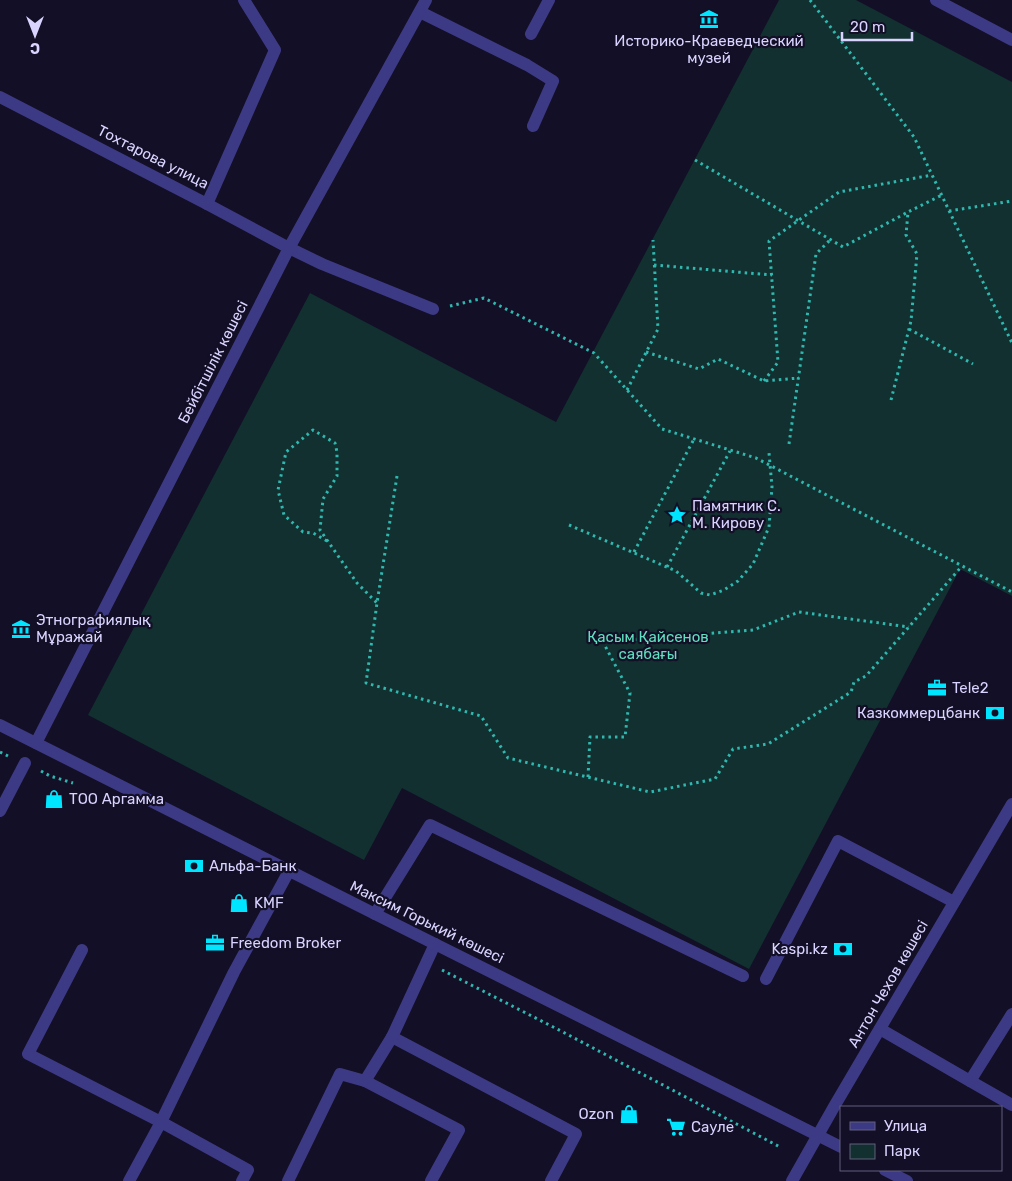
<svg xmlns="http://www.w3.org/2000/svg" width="1012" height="1181" font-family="Rubik,sans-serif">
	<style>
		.green { fill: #12302f }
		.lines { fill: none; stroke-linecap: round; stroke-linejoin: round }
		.path { stroke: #2fb8b0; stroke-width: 3; stroke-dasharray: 2.5 4; stroke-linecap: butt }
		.service { stroke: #3d3a85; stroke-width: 12 }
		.pedestrian { stroke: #3d3a85; stroke-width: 12 }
		.minor { stroke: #3d3a85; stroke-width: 12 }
		.labels { text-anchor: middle; stroke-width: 4.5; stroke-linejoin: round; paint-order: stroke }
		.poi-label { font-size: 15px; fill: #d9d4ff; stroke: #130f26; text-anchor: start }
		.street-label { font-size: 15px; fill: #d9d4ff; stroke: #130f26 }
		.park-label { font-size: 15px; fill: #5fe0c0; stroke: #130f26 }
	</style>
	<rect width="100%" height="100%" fill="#130f26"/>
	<polygon class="green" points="779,0 856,0 1012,82 1012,596 960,569 749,969 402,788 364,860 88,715 310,293 556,422"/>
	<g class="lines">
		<g class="path">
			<polyline points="810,0 914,137 1012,343"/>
			<polyline points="695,160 843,247 908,212"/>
			<polyline points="949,211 1012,201"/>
			<polyline points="654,265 772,275"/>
			<polyline points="450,306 484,298 594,353 662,429 756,458 1012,592"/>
			<polyline points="909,329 973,364"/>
			<polyline points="646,352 699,369 718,359 764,381 799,378"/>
			<polyline points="764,381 778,362 769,241 839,192 932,175"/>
			<polyline points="627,390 658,329 653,240"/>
			<polyline points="891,400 911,321 917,254 906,235 908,212 942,195"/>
			<polyline points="789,444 816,254 830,240"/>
			<polyline points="397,476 377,603 366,683 481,716 508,758 650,792 715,779 733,749 768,744 851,692 854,682 866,676 962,566"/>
			<polyline points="569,525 676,571 701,593 710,595 724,590 738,581 753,564 769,527 772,487 769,453"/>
			<polyline points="327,541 313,533 303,532 284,515 278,490 286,452 313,430 335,443 337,452 337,476 323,499 320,530 357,583 377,603"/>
			<polyline points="634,552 694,439"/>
			<polyline points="667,567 730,451"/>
			<polyline points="0,752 8,756"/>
			<polyline points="41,771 50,776 73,783"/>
			<polyline points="588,777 590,737 625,737 630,693 603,642 753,630 799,612 909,627"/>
			<polyline points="442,970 561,1031 780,1147"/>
		</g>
		<g class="service">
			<polyline points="420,12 527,65 553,81 533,126"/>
			<polyline points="531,34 549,0"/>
			<polyline points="207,204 275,50 244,0"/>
			<polyline points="289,248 322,264 433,309"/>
			<polyline points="375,914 430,825 743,976"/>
			<polyline points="82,950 28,1054 161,1122 234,972 289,871"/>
			<polyline points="766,979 838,841 954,902"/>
			<polyline points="1012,1014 970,1081 1012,1105"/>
			<polyline points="880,1029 970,1081"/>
			<polyline points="392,1037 576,1134 551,1181"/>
			<polyline points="365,1081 459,1130 431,1181"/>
			<polyline points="129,1181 161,1122 248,1170 242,1181"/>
			<polyline points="288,1181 340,1074 365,1081 392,1037 435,944"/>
		</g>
		<polyline class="pedestrian" points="0,811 25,763"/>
		<g class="minor">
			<polyline points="936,0 1012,40"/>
			<polyline points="0,97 207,204 289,248"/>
			<polyline points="0,725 375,914 841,1147"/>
			<polyline points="36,743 289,248 426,0"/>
			<polyline points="885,1170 907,1181"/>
			<polyline points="792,1181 835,1105 1012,804"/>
		</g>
	</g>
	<defs>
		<g id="museum-bare" transform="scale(1.5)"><path d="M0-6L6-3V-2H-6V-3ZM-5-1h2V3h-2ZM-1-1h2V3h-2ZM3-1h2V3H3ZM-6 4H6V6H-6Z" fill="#00e5ff" stroke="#130f26" stroke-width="2.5" paint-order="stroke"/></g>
		<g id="sight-bare" transform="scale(1.5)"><path d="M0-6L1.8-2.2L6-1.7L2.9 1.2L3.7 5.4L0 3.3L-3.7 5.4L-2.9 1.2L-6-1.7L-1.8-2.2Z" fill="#00e5ff" stroke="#130f26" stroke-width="2.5" paint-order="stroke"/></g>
		<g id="office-bare" transform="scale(1.5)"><path d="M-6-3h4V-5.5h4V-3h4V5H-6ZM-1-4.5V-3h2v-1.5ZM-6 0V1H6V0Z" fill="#00e5ff" stroke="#130f26" stroke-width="2.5" paint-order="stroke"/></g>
		<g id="bank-bare" transform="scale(1.5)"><path d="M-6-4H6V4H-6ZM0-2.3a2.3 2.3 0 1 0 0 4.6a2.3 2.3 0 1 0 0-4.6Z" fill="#00e5ff" stroke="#130f26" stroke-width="2.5" paint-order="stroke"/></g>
		<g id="shop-bare" transform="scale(1.5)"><path d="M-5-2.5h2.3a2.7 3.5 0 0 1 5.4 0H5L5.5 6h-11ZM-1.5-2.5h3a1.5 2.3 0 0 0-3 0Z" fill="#00e5ff" stroke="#130f26" stroke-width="2.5" paint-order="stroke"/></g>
		<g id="supermarket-bare" transform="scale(1.5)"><path d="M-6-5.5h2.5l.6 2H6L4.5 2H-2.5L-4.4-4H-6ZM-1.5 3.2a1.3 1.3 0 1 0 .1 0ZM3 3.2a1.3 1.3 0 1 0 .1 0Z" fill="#00e5ff" stroke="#130f26" stroke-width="2.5" paint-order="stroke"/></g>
	</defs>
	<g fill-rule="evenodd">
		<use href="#museum-bare" x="709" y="19"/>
		<use href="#sight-bare" x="677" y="515"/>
		<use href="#museum-bare" x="21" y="629"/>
		<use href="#office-bare" x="937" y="688"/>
		<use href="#bank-bare" x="995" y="713"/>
		<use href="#shop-bare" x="54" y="799"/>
		<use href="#bank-bare" x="194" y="866"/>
		<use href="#shop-bare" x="239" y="903"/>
		<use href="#office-bare" x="215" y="943"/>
		<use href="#bank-bare" x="843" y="949"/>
		<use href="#shop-bare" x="629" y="1114"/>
		<use href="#supermarket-bare" x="676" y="1127"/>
	</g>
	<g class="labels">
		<g class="poi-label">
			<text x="709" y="46" text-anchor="middle">Историко-Краеведческий<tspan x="709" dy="17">музей</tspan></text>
			<text x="692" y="511">Памятник С.<tspan x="692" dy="17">М. Кирову</tspan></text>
			<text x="36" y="625">Этнографиялық<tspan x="36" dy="17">Мұражай</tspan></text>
			<text x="952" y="693">Tele2</text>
			<text x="980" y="718" text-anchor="end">Казкоммерцбанк</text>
			<text x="69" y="804">ТОО Аргамма</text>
			<text x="209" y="871">Альфа-Банк</text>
			<text x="254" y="908">KMF</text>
			<text x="230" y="948">Freedom Broker</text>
			<text x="828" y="954" text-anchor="end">Kaspi.kz</text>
			<text x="614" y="1119" text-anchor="end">Ozon</text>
			<text x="691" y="1132">Сауле</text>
		</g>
		<g class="street-label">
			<text transform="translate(153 157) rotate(27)" y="5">Тохтарова улица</text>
			<text transform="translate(213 362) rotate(-63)" y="5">Бейбітшілік көшесі</text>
			<text transform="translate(427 922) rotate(26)" y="5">Максим Горький көшесі</text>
			<text transform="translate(888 984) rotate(-60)" y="5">Антон Чехов көшесі</text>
		</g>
		<g class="park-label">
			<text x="648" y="642">Қасым Қайсенов<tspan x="648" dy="17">саябағы</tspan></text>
		</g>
	</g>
	<rect x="840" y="1106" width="162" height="65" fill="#130f26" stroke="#625e7d"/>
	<rect x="850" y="1122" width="25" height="8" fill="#3d3a85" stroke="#625e7d"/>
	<text x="884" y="1131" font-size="15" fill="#d9d4ff">Улица</text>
	<rect x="850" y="1144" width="25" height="15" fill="#12302f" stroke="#625e7d"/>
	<text x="884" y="1156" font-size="15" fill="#d9d4ff">Парк</text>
	<g transform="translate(35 35) rotate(180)" stroke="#130f26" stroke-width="4" paint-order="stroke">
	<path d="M0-4L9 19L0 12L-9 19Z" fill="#d9d4ff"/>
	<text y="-8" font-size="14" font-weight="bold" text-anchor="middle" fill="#d9d4ff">С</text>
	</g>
	<path d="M842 32v8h70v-8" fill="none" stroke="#d9d4ff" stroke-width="2.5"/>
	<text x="850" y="32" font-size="15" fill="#d9d4ff" stroke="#130f26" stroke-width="4" paint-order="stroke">20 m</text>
</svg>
